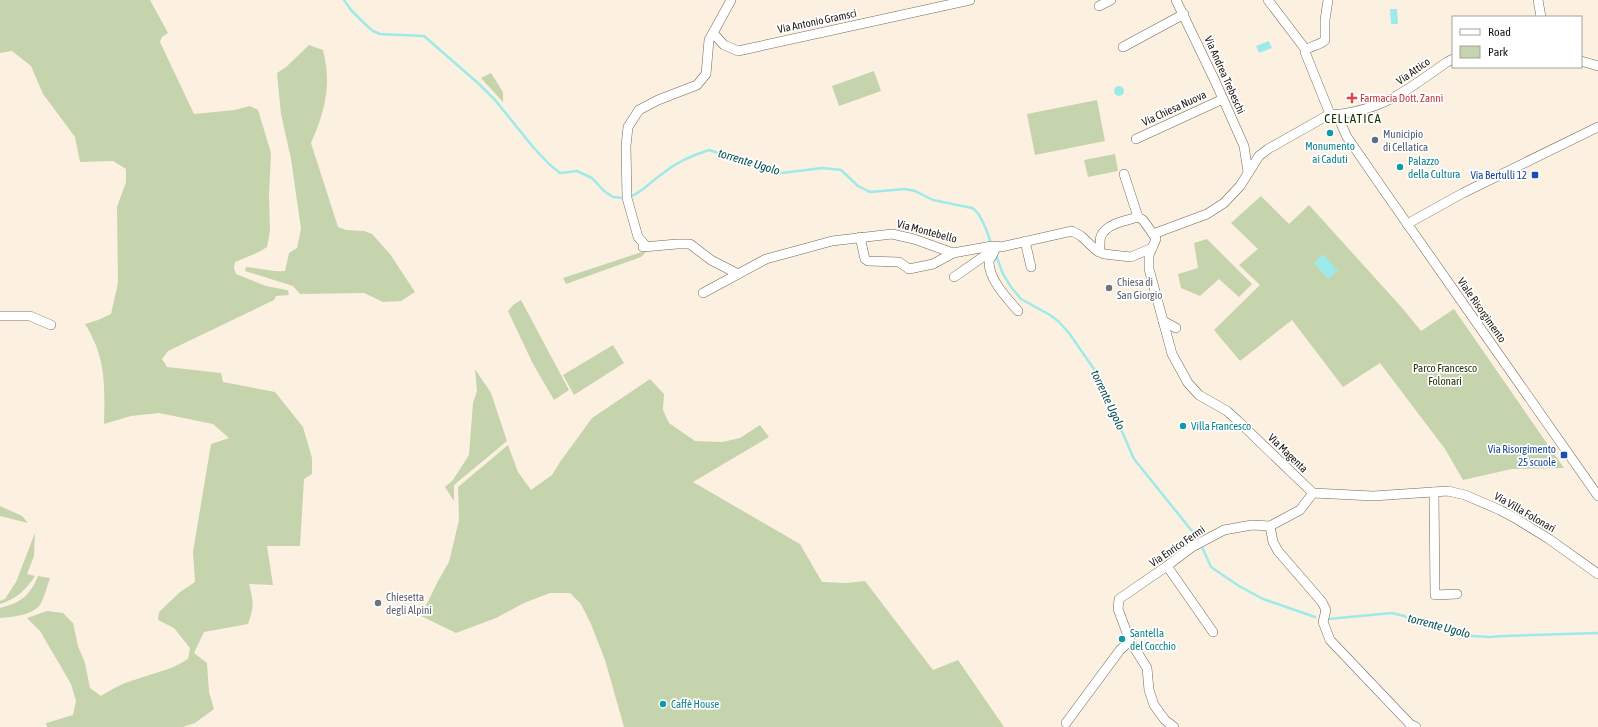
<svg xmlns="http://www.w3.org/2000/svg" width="1598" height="727" font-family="'Asap Condensed',sans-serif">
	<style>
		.green { fill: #c5d4ad }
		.water { fill: #9eeaeb }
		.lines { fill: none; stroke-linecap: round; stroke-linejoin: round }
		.stream { stroke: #9eeaeb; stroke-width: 2.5 }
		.minor-casing { stroke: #716859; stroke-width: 10 }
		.minor { stroke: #fff; stroke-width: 9 }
		.health-dot { fill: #e0444e; stroke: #fff; stroke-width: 1.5 }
		.culture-dot { fill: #0f9aa8; stroke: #fff; stroke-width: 1.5 }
		.service-dot { fill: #5c6f8a; stroke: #fff; stroke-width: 1.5 }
		.transit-dot { fill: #1a4fb4; stroke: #fff; stroke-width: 1.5 }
		.worship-dot { fill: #6b7280; stroke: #fff; stroke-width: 1.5 }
		.labels { text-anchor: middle; stroke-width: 3.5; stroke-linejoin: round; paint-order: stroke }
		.street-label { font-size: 11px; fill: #191610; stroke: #fff }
		.health-label { font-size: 11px; fill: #be3a42; stroke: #fff; text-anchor: start }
		.service-label { font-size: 11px; fill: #4e5e75; stroke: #fff; text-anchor: start }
		.culture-label { font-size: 11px; fill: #0d838f; stroke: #fff; text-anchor: start }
		.transit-label { font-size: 11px; fill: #164399; stroke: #fff; text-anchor: end }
		.worship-label { font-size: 11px; fill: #5b616d; stroke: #fff; text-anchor: start }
		.park-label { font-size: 11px; fill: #253108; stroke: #fff }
		.water-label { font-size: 12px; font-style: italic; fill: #074e50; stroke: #fff }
		.quarter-label { font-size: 13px; letter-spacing: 1px; fill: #163202; stroke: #fff }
	</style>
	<rect width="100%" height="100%" fill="#fcf1e0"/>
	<g class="green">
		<path d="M 0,0 L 150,0 L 168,33 L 162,37 L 160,42 L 194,114 L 235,110 L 250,106 L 258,110 L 271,153 L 269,196 L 270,231 L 267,247 C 257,254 246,257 235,262 L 234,268 L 236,274 L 266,286 L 287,290 L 288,291 L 289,295 L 276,296 L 274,300 L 168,351 L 162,359 L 167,367 L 221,373 L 223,382 L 275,392 L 303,427 L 312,458 L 312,474 L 304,479 L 300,546 L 267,546 L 273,585 L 249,584 C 254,603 254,606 248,624 L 204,632 L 194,653 L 207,663 L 209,692 L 214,709 L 195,723 L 183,727 L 47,727 L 46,723 L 73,715 L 76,701 L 71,684 L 40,631 L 27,618 L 47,611 L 63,613 L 73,623 L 78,646 L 85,663 L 90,688 L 101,696 C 125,680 140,679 165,670 C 173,668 181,663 188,659 L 190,648 L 174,628 L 158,620 L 159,612 L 180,592 L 195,582 L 193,552 L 211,444 L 229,438 L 213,424 L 159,413 L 131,416 L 104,424 C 105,386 106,357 85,324 L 98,320 L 111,314 L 118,283 L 117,207 L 126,182 L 126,169 L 113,161 L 80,162 L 75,137 L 43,94 L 31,66 L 12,51 L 0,53 Z"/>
		<path d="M 309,45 L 323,50 C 332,85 325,111 311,143 L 338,227 L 346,230 L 364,231 L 372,234 L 390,254 L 415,292 L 401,301 L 383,302 L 364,293 L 300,294 L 293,286 L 245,271 L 246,267 C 259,268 272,272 285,271 L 289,253 L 297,248 L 301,229 L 291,159 L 281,114 L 277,73 L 286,67 Z"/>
		<polygon points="874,71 881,91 839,106 832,86"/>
		<polygon points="491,73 503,92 503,102 481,78"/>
		<polygon points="1097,100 1105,141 1035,155 1027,114"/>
		<polygon points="1115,154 1118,171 1088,177 1084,160"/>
		<polygon points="1261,196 1289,224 1309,205 1404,310 1421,331 1454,309 1564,468 1512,469 1463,480 1445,449 1380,363 1343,387 1292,320 1240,361 1214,330 1260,285 1239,265 1258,249 1231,223"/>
		<polygon points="1207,239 1252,284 1239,297 1219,279 1200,296 1181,288 1178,274 1198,268 1194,243"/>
		<polygon points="648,250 641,257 566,284 563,278"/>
		<polygon points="521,300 569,390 554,400 532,362 508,311 513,305"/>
		<polygon points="613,345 624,363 574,395 563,375"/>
		<polygon points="475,369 491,393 507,441 454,485 454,501 445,487 453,480 469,455 473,403 477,391"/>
		<polygon points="650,379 664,394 663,410 669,423 695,441 722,442 740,438 760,425 769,437 693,482 800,544 822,582 847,583 865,581 933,670 958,660 1004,727 624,727 605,660 591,624 581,604 570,593 550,593 524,603 496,618 456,633 421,616 438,581 449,562 459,520 458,487 508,445 518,472 531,490 552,475 560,462 592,418"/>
		<polygon points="0,506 22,516 28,523 0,516"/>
		<path d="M 35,533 L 34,556 L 27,574 L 35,576 C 26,590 16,599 0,604 L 0,601 L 5,599 L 16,582 Z"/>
		<path d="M 38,576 L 50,578 C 47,586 45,596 41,603 C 35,615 13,617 0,618 L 0,608 C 20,603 30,596 38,576 Z"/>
	</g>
	<g class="water">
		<polygon points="1390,9 1397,9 1398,24 1391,24"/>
		<polygon points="1269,41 1272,48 1259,53 1256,46"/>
		<circle cx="1119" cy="91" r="5"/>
		<polygon points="1323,254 1338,271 1328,279 1314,263"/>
	</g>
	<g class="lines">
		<g class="stream">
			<polyline points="344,0 351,10 365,24 373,31 380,34 424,36 479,84 495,100 533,147 550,165 560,173 577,171 592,178 604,191 613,197 622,198"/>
			<path d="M 632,196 C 644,191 651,181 662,174 C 675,163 693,155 709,150 L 782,173 L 822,168 L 841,170 L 858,186 L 870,192 L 905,189 L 915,191 L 933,200 L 972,208 C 981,212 988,234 991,243"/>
			<polyline points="996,255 1003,274 1011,287 1021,299 1050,315 1058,321 1069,333 1096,372 1134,459 1196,536"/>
			<polyline points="1202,547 1211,567 1239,586 1263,599 1315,617"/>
			<polyline points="1328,619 1392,613 1404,616 1432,627 1472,636 1489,637 1504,636 1598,633"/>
		</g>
		<g class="minor-casing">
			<g id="minor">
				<polyline points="731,0 713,33 724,45 738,51 970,0"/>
				<polyline points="1176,0 1215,81 1244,146 1248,172"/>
				<polyline points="1268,0 1306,50"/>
				<polyline points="1538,0 1541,17"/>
				<polyline points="1099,6 1111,0"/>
				<polyline points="1123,47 1184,14"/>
				<polyline points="1581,61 1598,66"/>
				<path d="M 1332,114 C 1339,115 1346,113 1353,112 C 1392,104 1415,84 1447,62 L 1453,59"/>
				<polyline points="1337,115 1347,137 1385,192 1598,496"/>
				<polyline points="1136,139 1223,99"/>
				<polyline points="1124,174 1138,217 1143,220 1153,234"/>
				<polyline points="1407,224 1463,193 1598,127"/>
				<polyline points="860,237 865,259 868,261 899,262 909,269 933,264 953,253"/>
				<polyline points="1025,241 1031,267"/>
				<polyline points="646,246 638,237 627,198 626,146 628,127 639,110 658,100 697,85 706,74 709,40 713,33"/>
				<path d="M 997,246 C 993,251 994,255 989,260 C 988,279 1006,297 1018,311"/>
				<polyline points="643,247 677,244 690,244 711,260 738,274"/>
				<path d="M 1099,252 C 1101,247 1099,241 1101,236 C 1107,223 1126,221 1138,217"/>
				<polyline points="954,277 993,250"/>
				<polyline points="703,293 766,259 832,241 892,234 914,239 953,253 992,246 1001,247 1072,231 1081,236 1096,250 1104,254 1131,257 1152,248"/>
				<polyline points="0,316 30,316 51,325"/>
				<polyline points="1163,321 1176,328"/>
				<polyline points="1434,492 1435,595 1457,594"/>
				<path d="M 1313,493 L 1238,421 L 1227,411 L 1199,395 L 1188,383 L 1177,363 L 1172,354 L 1149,269 L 1149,255 L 1156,239 L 1153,234 L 1207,214 L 1224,203 L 1240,186 L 1259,156 L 1268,149 L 1330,114 L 1305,52 C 1309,45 1320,46 1325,40 L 1325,20 L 1328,0"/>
				<polyline points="1313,493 1373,496 1448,491 1465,495 1500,510 1515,518 1549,539 1598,574"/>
				<polyline points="1270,526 1273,542 1278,551 1322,602 1326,610 1323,622 1330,640 1410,724 1416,727"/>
				<polyline points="1167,566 1213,632"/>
				<polyline points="1066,723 1120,650 1130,641"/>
				<polyline points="1174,727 1165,720 1154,705 1149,690 1147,668 1130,641 1118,609 1119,599 1167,566 1192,547 1224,530 1252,525 1270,526 1300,510 1313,493"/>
			</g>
		</g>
		<use href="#minor" class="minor"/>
	</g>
	<path class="health-dot" d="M1350 92h4v4h4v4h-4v4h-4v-4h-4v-4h4z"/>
	<g class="culture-dot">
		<circle cx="1330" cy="133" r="4"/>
		<circle cx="1400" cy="167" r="4"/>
		<circle cx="1183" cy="426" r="4"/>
		<circle cx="1122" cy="639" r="4"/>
		<circle cx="663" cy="704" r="4"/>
	</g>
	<circle class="service-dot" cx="1375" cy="140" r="4"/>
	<g class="transit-dot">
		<rect x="1531" y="171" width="8" height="8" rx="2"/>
		<rect x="1560" y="451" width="8" height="8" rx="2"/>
	</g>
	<g class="worship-dot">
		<circle cx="1109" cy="288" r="4"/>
		<circle cx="378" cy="603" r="4"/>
	</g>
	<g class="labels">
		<g class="street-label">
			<text transform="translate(817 21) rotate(-12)" y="4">Via Antonio Gramsci</text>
			<text transform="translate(1413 71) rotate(-35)" y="4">Via Attico</text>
			<text transform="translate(1225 75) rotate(66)" y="4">Via Andrea Trebeschi</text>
			<text transform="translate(1174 108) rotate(-25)" y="4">Via Chiesa Nuova</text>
			<text transform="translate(927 231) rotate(15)" y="4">Via Montebello</text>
			<text transform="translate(1482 310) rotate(55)" y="4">Viale Risorgimento</text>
			<text transform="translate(1288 453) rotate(44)" y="4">Via Magenta</text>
			<text transform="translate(1525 512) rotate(30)" y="4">Via Villa Folonari</text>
			<text transform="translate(1177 546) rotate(-34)" y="4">Via Enrico Fermi</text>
		</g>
		<g class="health-label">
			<text x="1360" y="102">Farmacia Dott. Zanni</text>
		</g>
		<g class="service-label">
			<text x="1383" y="138">Municipio<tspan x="1383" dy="13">di Cellatica</tspan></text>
		</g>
		<g class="culture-label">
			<text x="1330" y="150" text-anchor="middle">Monumento<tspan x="1330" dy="13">ai Caduti</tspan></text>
			<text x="1408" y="165">Palazzo<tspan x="1408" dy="13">della Cultura</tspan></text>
			<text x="1191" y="430">Villa Francesco</text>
			<text x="1130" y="637">Santella<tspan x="1130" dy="13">del Cocchio</tspan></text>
			<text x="671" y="708">Caffè House</text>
		</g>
		<g class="transit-label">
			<text x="1527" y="179">Via Bertulli 12</text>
			<text x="1556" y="453">Via Risorgimento<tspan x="1556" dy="13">25 scuole</tspan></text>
		</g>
		<g class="worship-label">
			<text x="1117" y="286">Chiesa di<tspan x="1117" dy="13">San Giorgio</tspan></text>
			<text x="386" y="601">Chiesetta<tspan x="386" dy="13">degli Alpini</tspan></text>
		</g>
		<g class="park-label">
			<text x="1445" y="372">Parco Francesco<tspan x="1445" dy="13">Folonari</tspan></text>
		</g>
		<g class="water-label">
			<text transform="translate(749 162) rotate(17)" y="4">torrente Ugolo</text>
			<text transform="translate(1108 400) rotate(65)" y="4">torrente Ugolo</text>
			<text transform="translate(1439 626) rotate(15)" y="4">torrente Ugolo</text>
		</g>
		<g class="quarter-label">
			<text x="1353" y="123">CELLATICA</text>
		</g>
	</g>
	<rect x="1452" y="16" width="130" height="52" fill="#ffffff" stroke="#a3a29f"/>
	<rect x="1460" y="29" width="20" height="6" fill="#ffffff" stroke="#a3a29f"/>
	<text x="1488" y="36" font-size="12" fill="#191610">Road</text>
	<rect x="1460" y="46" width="20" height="12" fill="#c5d4ad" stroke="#a3a29f"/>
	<text x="1488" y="56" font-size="12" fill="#191610">Park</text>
</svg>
